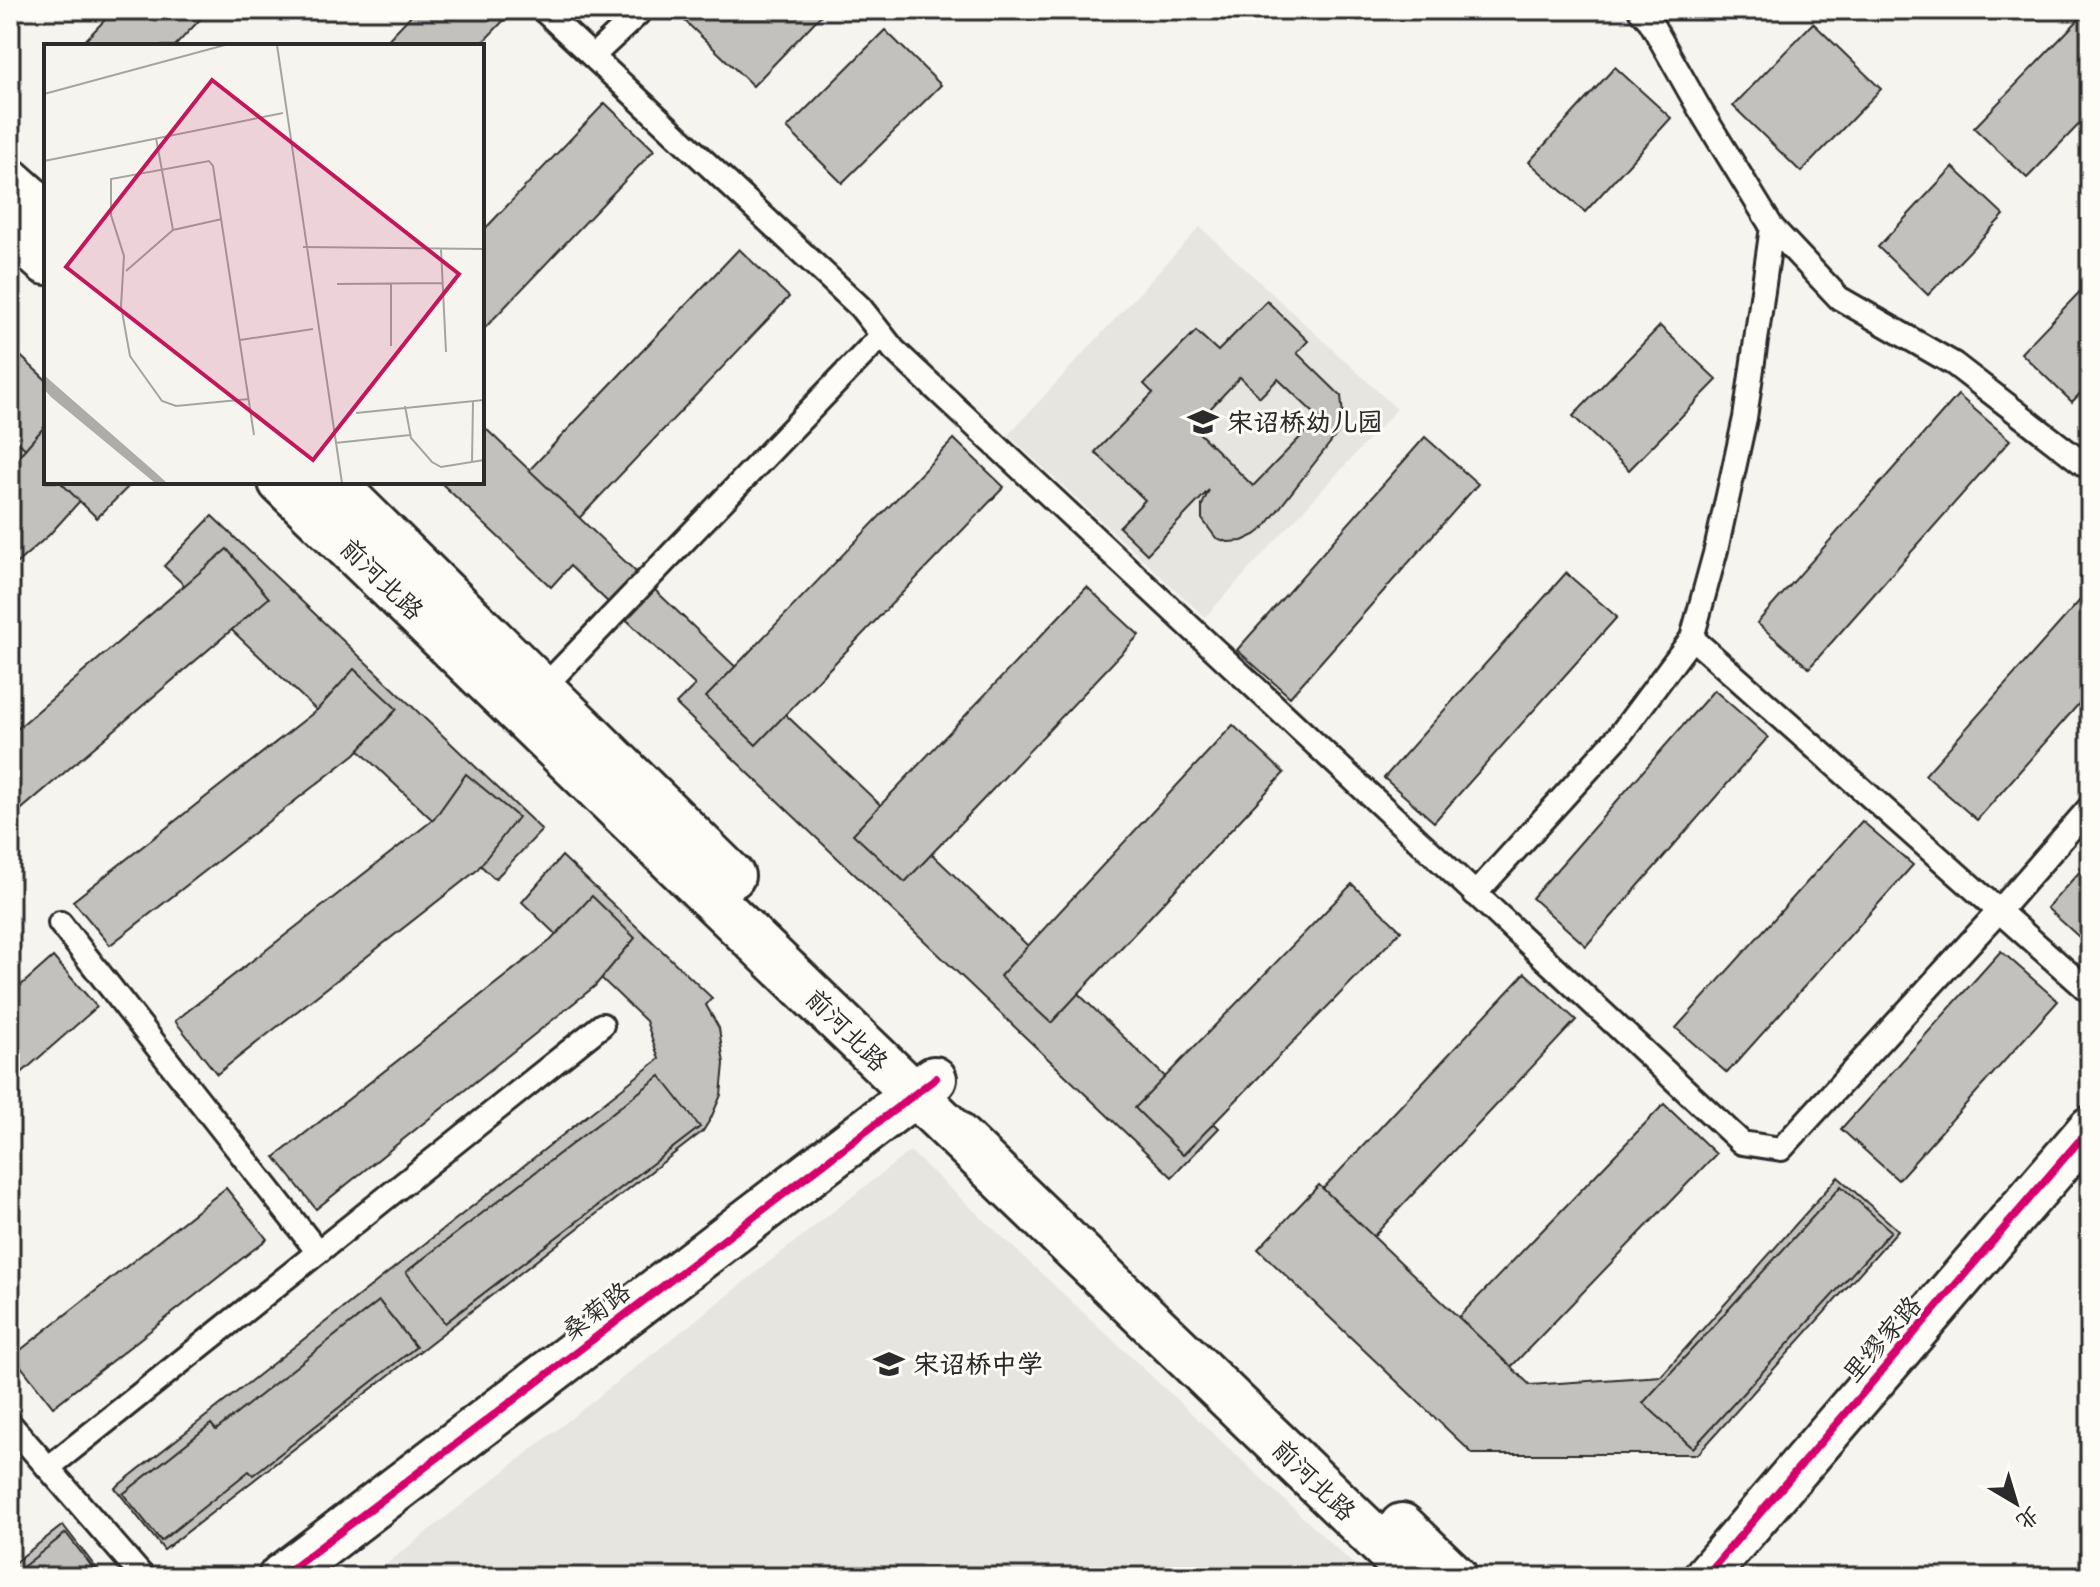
<svg xmlns="http://www.w3.org/2000/svg" width="2100" height="1587" font-family="'Comic Neue','LXGW WenKai TC',sans-serif">
	<style>
		.built { fill: #e6e5e0 }
		.building { fill: #c2c1be; stroke: #2b2b2b; stroke-width: 2; fill-rule: evenodd }
		.lines { fill: none; stroke-linecap: round; stroke-linejoin: round }
		.lane-casing { stroke: #2b2b2b; stroke-width: 28 }
		.street-casing { stroke: #2b2b2b; stroke-width: 48 }
		.secondary-casing { stroke: #2b2b2b; stroke-width: 50 }
		.lane { stroke: #fdfcf7; stroke-width: 22 }
		.street { stroke: #fdfcf7; stroke-width: 42 }
		.secondary { stroke: #fdfcf7; stroke-width: 44 }
		.cycleway-casing { stroke: #fdfcf7; stroke-width: 13 }
		.cycleway { stroke: #d6006c; stroke-width: 8 }
		.labels { text-anchor: middle; stroke-width: 6; stroke-linejoin: round; paint-order: stroke }
		.poi-label { font-size: 26px; font-weight: bold; fill: #2b2b2b; stroke: #fdfcf7; text-anchor: start }
		.street-label { font-size: 26px; fill: #2b2b2b; stroke: #fdfcf7 }
		.inset-road { fill: none; stroke: #a4a4a1; stroke-width: 2 }
		.view { fill: #c2185b; fill-opacity: 0.15; stroke: #c2185b; stroke-width: 4 }
		.inset-edge { fill: none; stroke: #2b2b2b; stroke-width: 4 }
	</style>
	<rect width="100%" height="100%" fill="#f5f4ef"/>
	<filter id="ink" filterUnits="userSpaceOnUse"><feTurbulence type="fractalNoise" baseFrequency=".0125" numOctaves="2"/><feDisplacementMap in="SourceGraphic" scale="16" xChannelSelector="R" yChannelSelector="G"/><feConvolveMatrix kernelMatrix="1 2 1 2 8 2 1 2 1" color-interpolation-filters="sRGB"/></filter>
	<g filter="url(#ink)">
		<g class="built">
			<polygon points="1200,227 1397,409 1205,617 1008,435"/>
			<polygon points="910,1151 1367,1577 370,1577"/>
		</g>
		<g class="building">
			<polygon points="114,10 209,10 175,46 80,46"/>
			<polygon points="416,10 508,10 511,13 479,46 382,46"/>
			<polygon points="693,10 826,10 753,86 684,20"/>
			<polygon points="2088,10 2090,113 2027,178 1974,128"/>
			<polygon points="1813,23 1881,89 1801,172 1733,106"/>
			<polygon points="885,30 941,85 842,183 787,128"/>
			<polygon points="1615,67 1671,118 1585,212 1529,162"/>
			<polygon points="605,103 654,150 482,331 482,232"/>
			<polygon points="1953,167 2004,215 1928,295 1878,247"/>
			<polygon points="739,249 789,297 551,548 501,500"/>
			<polygon points="2090,281 2090,383 2072,402 2021,353"/>
			<path d="M 1267,301 L 1308,341 L 1297,353 L 1341,396 L 1344,425 L 1264,528 L 1255,535 L 1242,541 L 1228,542 L 1216,538 L 1202,519 L 1202,505 L 1209,490 L 1147,554 L 1119,527 L 1145,500 L 1095,452 L 1153,393 L 1144,384 L 1196,331 L 1218,351 ZM 1240,377 L 1260,397 L 1278,379 L 1319,418 L 1253,486 L 1193,427 Z"/>
			<polygon points="1660,326 1717,380 1629,470 1573,416"/>
			<polygon points="10,346 46,380 46,469 10,434"/>
			<polygon points="1958,395 2010,440 1809,668 1757,623"/>
			<polygon points="46,425 46,482 97,482 49,535 10,569 10,466"/>
			<polygon points="482,425 1219,1128 1172,1177 676,704 695,685 570,566 551,587 440,482 482,482"/>
			<polygon points="1425,437 1478,484 1290,697 1237,650"/>
			<polygon points="954,439 1004,487 756,745 706,697"/>
			<polygon points="60,482 133,482 97,518"/>
			<polygon points="212,516 542,830 495,879 164,566"/>
			<polygon points="227,549 269,598 10,819 10,735"/>
			<polygon points="1566,573 1617,617 1434,822 1384,778"/>
			<polygon points="1087,587 1139,635 905,882 853,834"/>
			<polygon points="2090,589 2090,691 1977,820 1925,775"/>
			<polygon points="354,669 397,709 355,754 110,945 73,901 317,710"/>
			<polygon points="1714,690 1768,737 1586,946 1532,898"/>
			<polygon points="1233,725 1284,773 1051,1023 1000,976"/>
			<polygon points="466,774 518,817 476,871 217,1074 175,1021 434,819"/>
			<polygon points="1862,821 1913,865 1727,1073 1676,1028"/>
			<polygon points="562,856 712,998 706,1005 719,1028 724,1064 721,1095 711,1118 703,1131 164,1550 115,1488 659,1059 646,1021 522,902"/>
			<polygon points="2090,860 2090,947 2047,908"/>
			<polygon points="1352,884 1401,931 1183,1155 1135,1108"/>
			<polygon points="592,896 635,938 595,986 316,1209 275,1157 551,940"/>
			<polygon points="2001,951 2058,1001 1898,1180 1841,1129"/>
			<polygon points="53,957 97,1007 10,1083 10,995"/>
			<polygon points="1525,973 1576,1020 1326,1287 1275,1240"/>
			<polygon points="660,1076 700,1127 445,1323 406,1272"/>
			<polygon points="1664,1104 1716,1154 1457,1423 1405,1373"/>
			<polygon points="1838,1177 1898,1230 1698,1454 1473,1454 1258,1249 1319,1185 1530,1385 1661,1376"/>
			<polygon points="1841,1186 1891,1231 1693,1448 1643,1403"/>
			<polygon points="226,1188 267,1239 53,1407 13,1356"/>
			<polygon points="379,1301 416,1347 253,1475 249,1471 161,1541 123,1494 211,1424 216,1430"/>
			<polygon points="63,1525 103,1577 10,1577 10,1566"/>
			<polygon points="66,1533 100,1577 10,1577"/>
		</g>
		<g class="lines">
			<g class="lane-casing">
				<g id="lane">
					<polyline points="543,10 860,307 894,350 1742,1143 1781,1149 1999,911 2090,807"/>
					<polyline points="1640,10 1650,21 1699,108 1772,227 1839,298 1954,364 2090,469"/>
					<polyline points="593,56 642,10"/>
					<polyline points="1692,638 2090,992"/>
					<polyline points="542,689 882,335"/>
					<polyline points="1475,894 1619,736 1692,638 1716,550 1745,418 1772,227"/>
					<polyline points="60,923 318,1252"/>
					<polyline points="10,1424 143,1577"/>
					<polyline points="48,1468 602,1025"/>
				</g>
			</g>
			<g class="street-casing">
				<polyline id="street" points="1705,1577 2090,1128"/>
			</g>
			<g class="secondary-casing">
				<g id="secondary">
					<polyline points="10,181 46,213"/>
					<polyline points="10,230 46,262"/>
					<path d="M 281,482 C 659,847 1035,1214 1415,1577"/>
					<polyline points="332,482 732,876"/>
					<polyline points="1402,1526 1455,1577"/>
					<polyline points="281,1577 934,1079"/>
				</g>
			</g>
			<use href="#lane" class="lane"/>
			<use href="#street" class="street"/>
			<use href="#secondary" class="secondary"/>
			<g class="cycleway-casing">
				<g id="cycleway">
					<polyline points="281,1577 936,1078"/>
					<polyline points="1705,1577 2090,1128"/>
				</g>
			</g>
			<use href="#cycleway" class="cycleway"/>
		</g>
	</g>
	<defs>
		<g id="school-bare" transform="scale(2.4)"><path d="M0-5L7-2L0 1L-7-2ZM-4 1L0 2.5L4 1V4Q0 6-4 4Z" fill="#2b2b2b" stroke="#fdfcf7" stroke-width="2.5" paint-order="stroke"/></g>
	</defs>
	<g fill-rule="evenodd">
		<use href="#school-bare" x="1203" y="422"/>
		<use href="#school-bare" x="889" y="1364"/>
	</g>
	<g class="labels">
		<g class="poi-label">
			<text x="1227" y="431">宋诏桥幼儿园</text>
			<text x="913" y="1373">宋诏桥中学</text>
		</g>
		<g class="street-label">
			<text transform="translate(382 579) rotate(44)" y="9">前河北路</text>
			<text transform="translate(847 1030) rotate(45)" y="9">前河北路</text>
			<text transform="translate(596 1311) rotate(-37)" y="9">桑菊路</text>
			<text transform="translate(1882 1339) rotate(-49)" y="9">里缪家路</text>
			<text transform="translate(1314 1480) rotate(44)" y="9">前河北路</text>
		</g>
	</g>
	<g transform="translate(44 44)">
		<rect width="440" height="440" fill="#f5f4ef"/>
		<path d="M 0,331 L 111,428 L 123,439 L 111,439 L 7,353 L 0,345 Z" fill="#adaca9"/>
		<path class="inset-road" d="M 233,1 L 298,439M 0,50 L 181,1M 112,94 L 129,186M 0,117 L 239,69M 259,203 L 440,205M 397,205 L 402,308M 82,227 L 129,186 L 178,175M 293,240 L 399,239M 347,240 L 347,302M 196,296 L 269,285M 205,355 L 132,362 L 118,357 L 86,312 L 77,262 L 80,212 L 67,171 L 67,135 L 165,117 L 169,122 L 210,391M 361,362 L 367,394 L 388,418 L 397,423 L 440,416M 312,369 L 440,356M 291,399 L 366,391M 428,418 L 429,357"/>
		<path class="view" d="M 168,36 L 415,230 L 269,416 L 22,223 Z"/>
		<rect width="440" height="440" class="inset-edge"/>
	</g>
	<rect width="2100" height="1587" fill="none" stroke="#fdfcf7" stroke-width="40"/>
	<rect x="20" y="20" width="2060" height="1547" fill="none" stroke="#2b2b2b" stroke-width="3" filter="url(#ink)"/>
	<g transform="translate(2016 1503) rotate(142)" stroke="#fdfcf7" stroke-width="6" paint-order="stroke">
	<path d="M0-6L14 30L0 20L-14 30Z" fill="#2b2b2b"/>
	<text y="-12" font-size="22" font-weight="bold" text-anchor="middle" fill="#2b2b2b">北</text>
	</g>
</svg>
